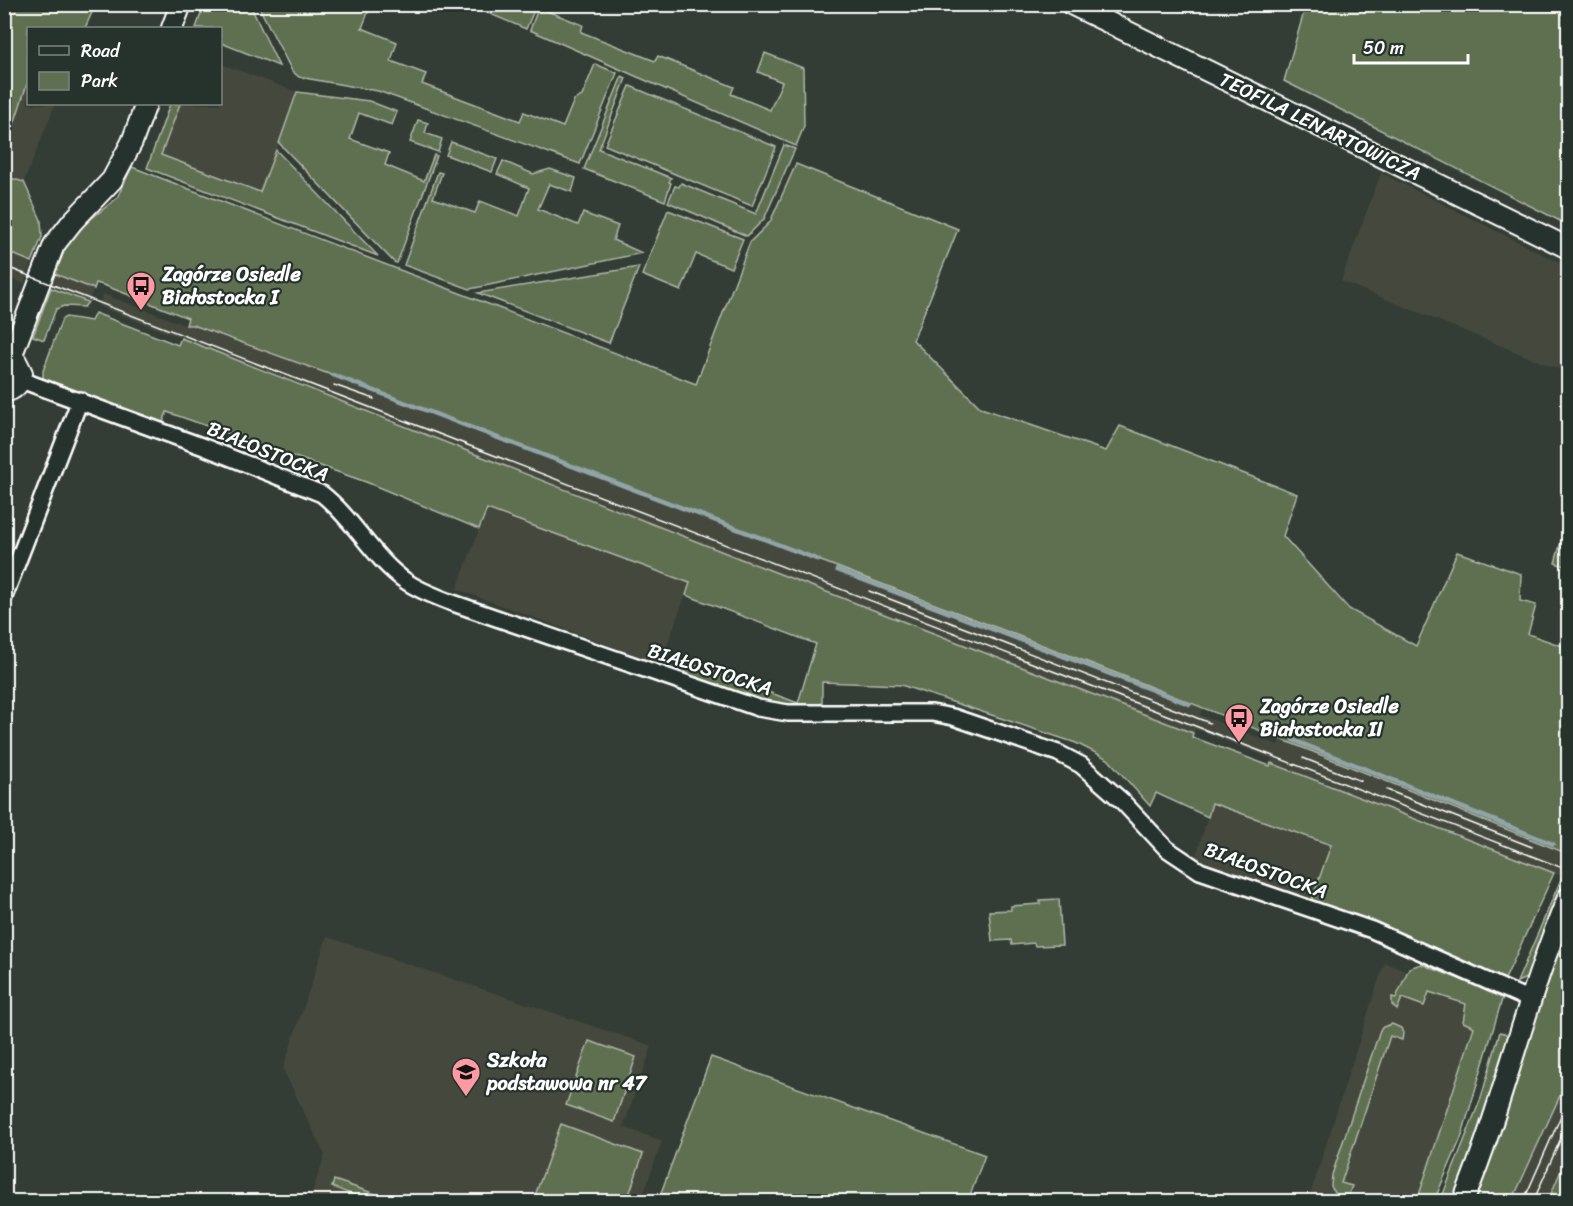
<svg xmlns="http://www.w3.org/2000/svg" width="1573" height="1206" font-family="Sriracha,sans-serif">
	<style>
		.built { fill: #44493e }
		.green { fill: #5f6f51; stroke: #afb7a8; stroke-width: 1.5 }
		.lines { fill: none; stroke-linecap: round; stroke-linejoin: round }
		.stream { stroke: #91a4a8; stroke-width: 4.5 }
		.minor-casing { stroke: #fff; stroke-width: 20 }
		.tertiary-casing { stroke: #fff; stroke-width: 24 }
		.minor { stroke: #26332d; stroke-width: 15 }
		.tertiary { stroke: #26332d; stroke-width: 20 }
		.tram { stroke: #fff; stroke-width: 1.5 }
		.labels { text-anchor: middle; stroke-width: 4.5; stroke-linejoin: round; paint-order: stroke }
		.street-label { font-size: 20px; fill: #fff; stroke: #26332d }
		.poi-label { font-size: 20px; font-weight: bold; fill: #fff; stroke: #26332d; text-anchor: start }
	</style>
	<rect width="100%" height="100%" fill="#343d35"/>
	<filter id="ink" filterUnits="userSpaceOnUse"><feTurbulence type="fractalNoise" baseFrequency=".0167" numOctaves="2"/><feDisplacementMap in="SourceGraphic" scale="12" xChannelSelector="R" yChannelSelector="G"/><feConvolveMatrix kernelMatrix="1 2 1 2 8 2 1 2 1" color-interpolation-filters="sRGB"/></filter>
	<g filter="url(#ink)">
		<g class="built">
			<polygon points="221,64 297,92 261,192 161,155 180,104 220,104"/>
			<polygon points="28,81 28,104 55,104 24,182 5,176 5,152"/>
			<polygon points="1381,173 1568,267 1568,373 1341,281"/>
			<polygon points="4,251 32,262 24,284 5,276"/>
			<polygon points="55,274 94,289 88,302 51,288"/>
			<polygon points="103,294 185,325 193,325 329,374 1116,673 1203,707 1200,715 1278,745 1281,738 1568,854 1568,871 1566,878 1271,763 1272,759 1195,729 1193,733 741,559 181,338 98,306"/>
			<polygon points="487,509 690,583 660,664 457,589"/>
			<polygon points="1212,803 1331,845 1311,902 1194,863"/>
			<polygon points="327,937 652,1046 623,1127 662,1141 641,1201 309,1201 325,1155 283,1069"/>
			<polygon points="1385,963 1493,1005 1426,1201 1308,1202 1376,988"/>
			<polygon points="1568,1078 1568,1154 1548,1201 1512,1202"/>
		</g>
		<g class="green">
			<polygon points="83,4 94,8 85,28 28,28 28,81 5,152 5,5"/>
			<polygon points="204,5 250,5 279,66 221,43 220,28 196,28"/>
			<polygon points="258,5 355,5 369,10 362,28 397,42 391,61 426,74 422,84 520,121 524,112 563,127 574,100 582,96 595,64 617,73 580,164 378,91 299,77 292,71"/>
			<polygon points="469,5 527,5 535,8 526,29"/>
			<polygon points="537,5 549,5 547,11 583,25 581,32 655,61 658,56 734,87 731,94 770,110 782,82 758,72 765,53 803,68 804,126 796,146 530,30 539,6"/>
			<polygon points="1306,5 1568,5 1568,225 1284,81"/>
			<polygon points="622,76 626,78 599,149 671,178 669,182 671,183 665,201 584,169"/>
			<polygon points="630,86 776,147 752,206 605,145"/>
			<polygon points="297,92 369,101 397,112 392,125 359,113 350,139 389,153 385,165 424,181 434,155 437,156 397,263 394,262 279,143"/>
			<polygon points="170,104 180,104 161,155 260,192 276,150 378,256 147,168"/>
			<polygon points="418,120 428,123 425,133 442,139 438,152 410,142"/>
			<polygon points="451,142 497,159 492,172 446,155"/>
			<polygon points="784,145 795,149 764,219 747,236 668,202 675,186 679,187 681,183 756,214"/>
			<polygon points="503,161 533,174 550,169 576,178 572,192 549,184 538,209 578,225 583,213 618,226 613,240 642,253 470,289 404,265 438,172 442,173 433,198 475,213 480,201 519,216 529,188 497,174"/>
			<polygon points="796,164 958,229 913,340 981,408 1106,451 1120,426 1297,494 1283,536 1349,609 1416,646 1457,552 1521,574 1520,601 1536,605 1528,634 1568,648 1568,854 1116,673 329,374 193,325 186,325 188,318 106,286 96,283 94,289 55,274 71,235 117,198 132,167 696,384 750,242 770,222"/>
			<polygon points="4,176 24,182 41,220 42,237 32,262 5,251"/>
			<polygon points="668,210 743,239 731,268 696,254 681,291 642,275"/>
			<polygon points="639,267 609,343 478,293"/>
			<polygon points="51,288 88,302 84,307 64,306 56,309 44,340 33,336"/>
			<polygon points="95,313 178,345 181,338 741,559 1193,733 1192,737 1270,766 1271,763 1554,873 1505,979 1430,946 1311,902 1331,845 1212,803 1208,817 1156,793 1150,806 1108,759 1076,743 901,685 822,682 822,706 790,708 763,705 690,678 683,670 684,661 798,703 816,644 686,595 690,583 487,509 479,529 366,482 167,412 162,425 43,379 43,371 62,319 66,317 91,321"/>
			<polygon points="1568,511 1568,567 1555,563 1562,538 1563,512"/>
			<polygon points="1562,877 1568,879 1533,971 1526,978 1517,982"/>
			<polygon points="1059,899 1062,945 1035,946 1034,943 1012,945 1011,940 992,941 989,911 1011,910 1011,906 1040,904 1040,900"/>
			<path d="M 1568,922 L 1568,1078 L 1512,1201 L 1474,1202 C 1513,1111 1533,1014 1568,922 Z"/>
			<polygon points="1421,964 1503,996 1461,1138 1434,1201 1417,1201 1474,1027 1463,1022 1466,1004 1429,992 1424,1006 1402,998 1397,1010 1392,1005 1392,997 1396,998 1409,968"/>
			<polygon points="1392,1024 1401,1028 1403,1033 1402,1040 1390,1036 1341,1183 1352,1186 1348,1196 1336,1196 1331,1186 1332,1175 1380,1030 1383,1027"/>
			<polygon points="1500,1032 1513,1036 1456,1201 1440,1202 1481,1098"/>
			<polygon points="589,1041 636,1057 614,1122 566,1105"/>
			<polygon points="711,1057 985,1155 968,1201 658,1201"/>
			<polygon points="561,1124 643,1154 627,1201 533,1201"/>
			<polygon points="1568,1154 1568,1201 1548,1201"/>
			<path d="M 334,1180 L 396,1201 C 370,1202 356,1196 332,1187 Z"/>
		</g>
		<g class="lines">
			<g class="stream">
				<polyline points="333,375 819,560"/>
				<polyline points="837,570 1189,704"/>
				<polyline points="1293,740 1553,844"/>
			</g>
			<g class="minor-casing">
				<g id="minor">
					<path d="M 21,380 L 204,447 L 322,494 C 354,519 373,559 407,582 C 420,591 435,596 450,602 L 758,708 L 788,713 L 932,713 L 953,717 L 1058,753 L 1081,765 L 1122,801 L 1167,849 L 1200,871 L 1372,930 L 1530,1000"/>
					<polyline points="4,597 80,400"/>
				</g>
			</g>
			<g class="tertiary-casing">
				<g id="tertiary">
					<polyline points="1071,4 1568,248"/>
					<polyline points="172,28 181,4"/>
					<path d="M 4,355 L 16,361 L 22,373 C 20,383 15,390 4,392"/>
					<polyline points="11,357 54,245 72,222 112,180 132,142 146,104"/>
					<path d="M 1463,1202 C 1504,1102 1526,997 1568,898"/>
				</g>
			</g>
			<use href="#minor" class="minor"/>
			<use href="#tertiary" class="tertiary"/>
			<g class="tram">
				<polyline points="4,266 1568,870"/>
				<polyline points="334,385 374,399"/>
				<polyline points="869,591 1210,723"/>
				<polyline points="1303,758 1361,781"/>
				<polyline points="1387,790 1532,847"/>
				<polyline points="1523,1202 1568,1100"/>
				<polyline points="1533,1202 1568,1122"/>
			</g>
		</g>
	</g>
	<defs>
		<g id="bus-pin" transform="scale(1.5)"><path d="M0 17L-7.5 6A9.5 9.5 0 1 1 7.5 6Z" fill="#ff9aa2" stroke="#26332d"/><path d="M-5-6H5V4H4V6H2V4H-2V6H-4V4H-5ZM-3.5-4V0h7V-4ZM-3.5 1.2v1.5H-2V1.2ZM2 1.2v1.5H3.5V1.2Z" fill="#111"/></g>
		<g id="school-pin" transform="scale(1.5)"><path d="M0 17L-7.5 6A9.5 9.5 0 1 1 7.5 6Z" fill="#ff9aa2" stroke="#26332d"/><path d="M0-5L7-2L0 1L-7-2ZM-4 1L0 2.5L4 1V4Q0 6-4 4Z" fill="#111"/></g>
	</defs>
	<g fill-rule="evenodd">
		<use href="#bus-pin" x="141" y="286"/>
		<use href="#bus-pin" x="1239" y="718"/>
		<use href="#school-pin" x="466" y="1072"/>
	</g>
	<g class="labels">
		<g class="street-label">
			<text transform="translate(1320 126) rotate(26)" y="7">TEOFILA LENARTOWICZA</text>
			<text transform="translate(268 451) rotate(22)" y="7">BIAŁOSTOCKA</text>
			<text transform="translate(710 669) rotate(18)" y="7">BIAŁOSTOCKA</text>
			<text transform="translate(1266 870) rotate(20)" y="7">BIAŁOSTOCKA</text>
		</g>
		<g class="poi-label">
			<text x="162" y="281">Zagórze Osiedle<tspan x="162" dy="23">Białostocka I</tspan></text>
			<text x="1260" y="713">Zagórze Osiedle<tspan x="1260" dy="23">Białostocka II</tspan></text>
			<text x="487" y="1067">Szkoła<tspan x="487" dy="23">podstawowa nr 47</tspan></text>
		</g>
	</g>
	<rect width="1573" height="1206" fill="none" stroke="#26332d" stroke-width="24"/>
	<rect x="12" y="12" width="1549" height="1182" fill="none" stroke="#fff" stroke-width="2" filter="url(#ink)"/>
	<rect x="27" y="27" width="195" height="78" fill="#26332d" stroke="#7d8581" stroke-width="1.5"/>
	<rect x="39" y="46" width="30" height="9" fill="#26332d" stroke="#7d8581" stroke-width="1.5"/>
	<text x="81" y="57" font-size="18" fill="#ffffff">Road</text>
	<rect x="39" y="72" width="30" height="18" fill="#5f6f51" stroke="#7d8581" stroke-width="1.5"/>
	<text x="81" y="87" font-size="18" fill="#ffffff">Park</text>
	<path d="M1354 54v9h114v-9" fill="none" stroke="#ffffff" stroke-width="3"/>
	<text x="1363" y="54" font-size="18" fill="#ffffff" stroke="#26332d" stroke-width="4.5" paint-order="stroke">50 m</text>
</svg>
